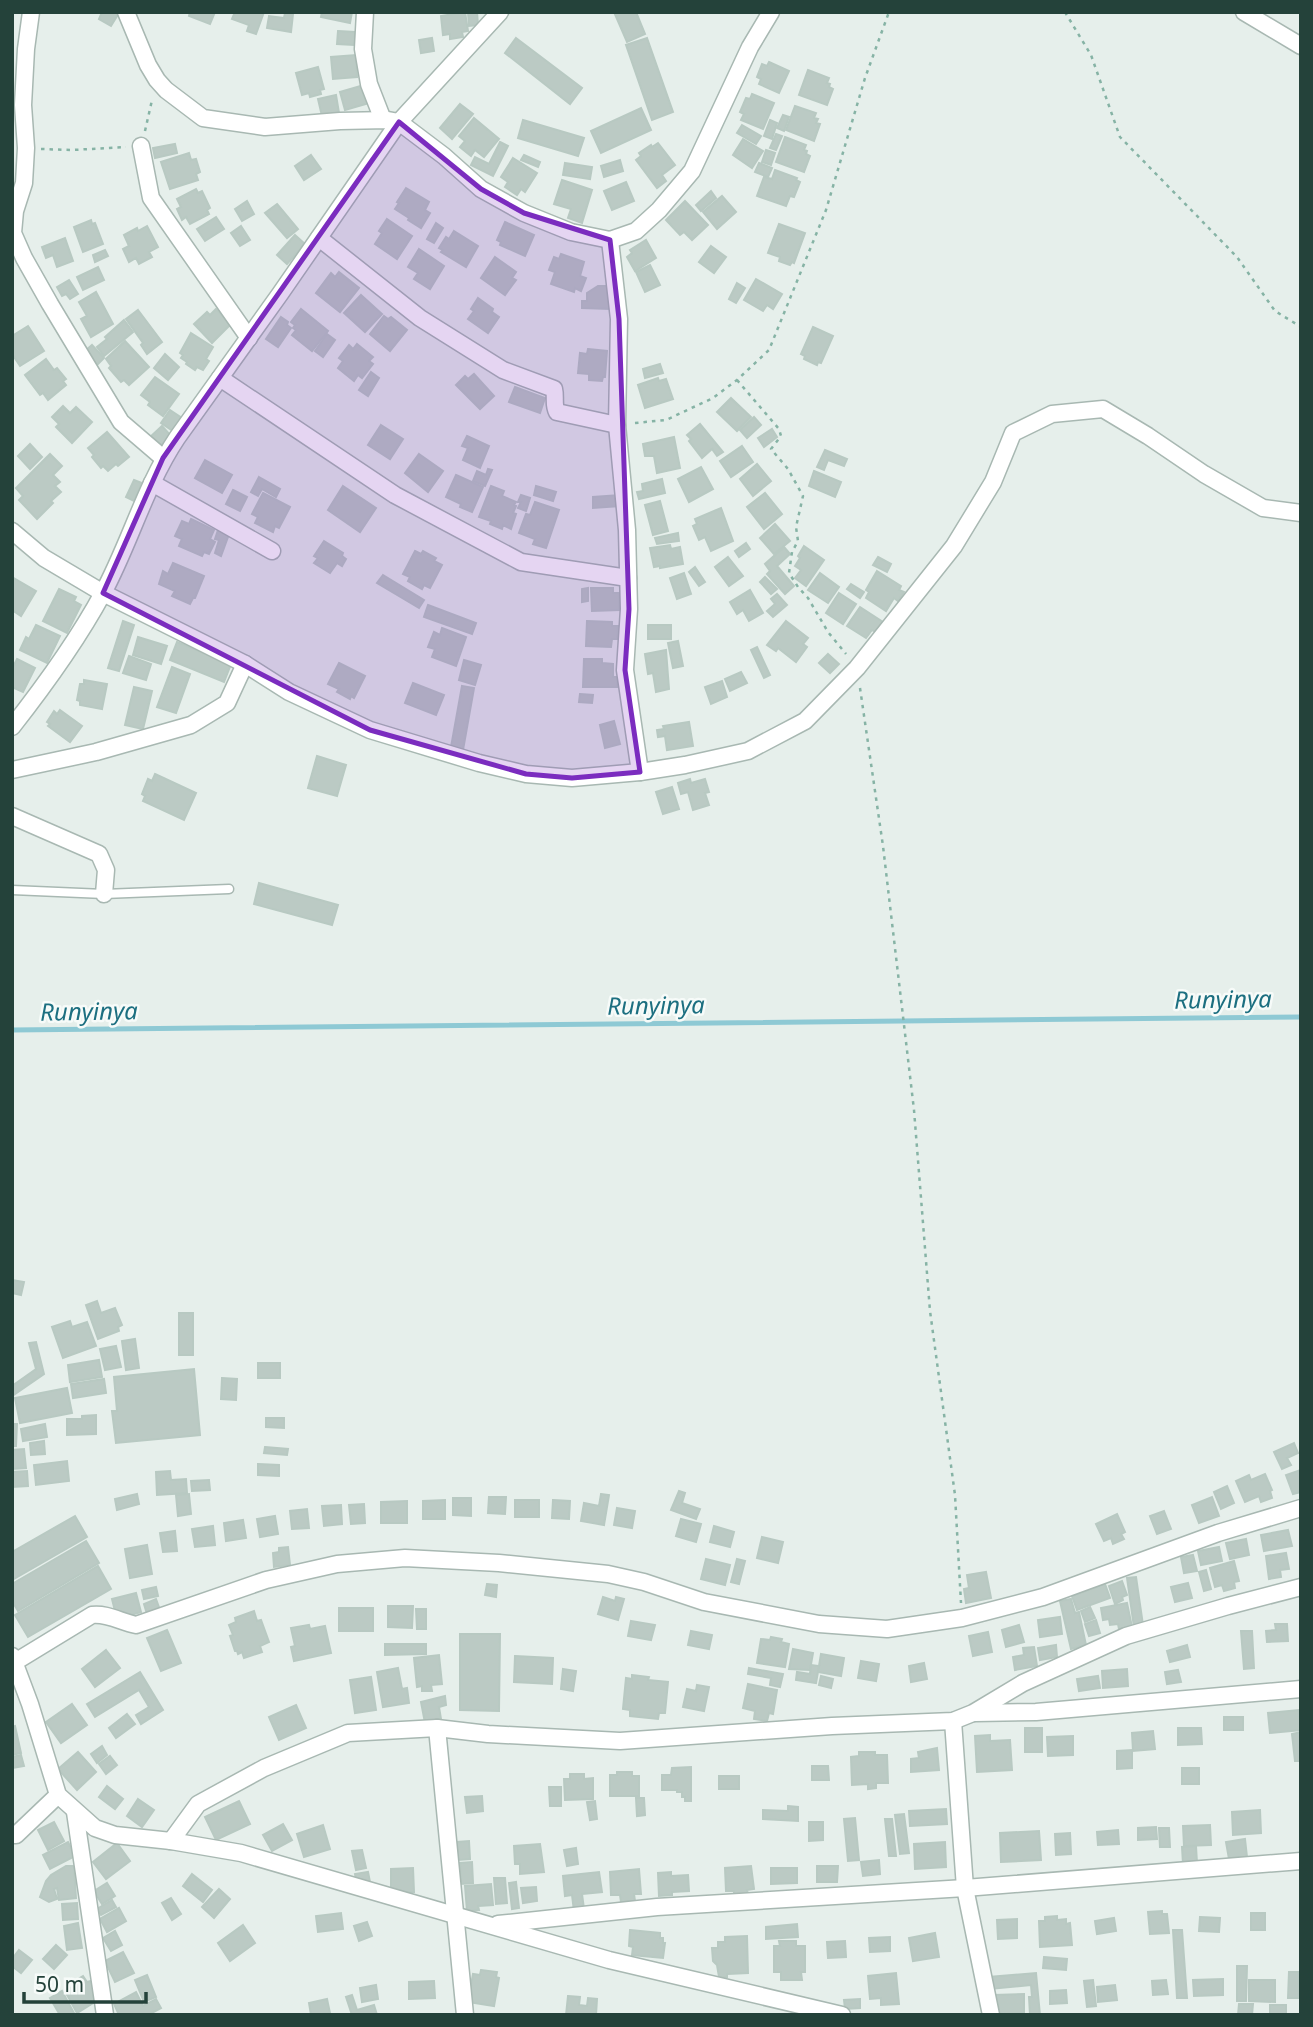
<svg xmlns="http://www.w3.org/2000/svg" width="1313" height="2027" font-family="'Noto Sans',sans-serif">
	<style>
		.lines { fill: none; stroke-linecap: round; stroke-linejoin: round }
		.stream { stroke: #8ec9d4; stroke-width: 5 }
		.building { fill: #bbcac4; stroke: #b8c9c2; stroke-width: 2 }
		.service-casing { stroke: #a8b8b2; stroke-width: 11 }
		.minor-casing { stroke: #a8b8b2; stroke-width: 19 }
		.path { stroke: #86b3a5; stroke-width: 2.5; stroke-dasharray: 3.5 5; stroke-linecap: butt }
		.service { stroke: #fff; stroke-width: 8 }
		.minor { stroke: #fff; stroke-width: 16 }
		.marked { fill: #7b2cbf; fill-opacity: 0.2; stroke: #7b2cbf; stroke-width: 5; stroke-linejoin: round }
		.labels { text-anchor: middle; stroke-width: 5; stroke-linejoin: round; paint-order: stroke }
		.water-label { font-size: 24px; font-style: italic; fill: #1c6f80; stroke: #f7fbf9 }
	</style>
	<rect width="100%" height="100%" fill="#e6efeb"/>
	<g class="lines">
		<polyline class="stream" points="12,1030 1301,1017"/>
	</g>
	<g class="building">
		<polygon points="102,12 119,13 111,26 99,19"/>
		<polygon points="190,12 215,12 210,24 189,16"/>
		<polygon points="235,12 264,12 256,34 247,31 249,25 232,19"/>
		<polygon points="322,12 352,12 350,23 321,17"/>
		<polygon points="465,12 468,31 462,32 463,37 450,39 450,34 443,35 441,16"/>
		<polygon points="468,12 477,12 478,25 469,26"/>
		<polygon points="614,12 636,12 645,34 627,42"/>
		<polygon points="285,13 293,14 291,32 267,28 269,16 284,18"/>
		<polygon points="338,31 355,32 354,45 337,44"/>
		<polygon points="432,38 434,51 421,53 419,40"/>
		<polygon points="516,38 582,88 570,104 505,53"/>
		<polygon points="647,38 673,112 652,120 626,45"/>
		<polygon points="356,55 357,77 333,79 331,57"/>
		<polygon points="769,62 789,71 779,93 759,84 761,79 757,77 762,64 767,66"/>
		<polygon points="318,67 324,89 320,90 321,94 310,97 309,93 302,95 296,73"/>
		<polygon points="808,70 829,78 827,83 830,84 829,87 833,89 827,105 799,95"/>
		<polygon points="364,85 369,103 345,110 340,92"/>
		<polygon points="752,94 774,103 763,129 741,120 744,114 740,112 746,98 750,99"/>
		<polygon points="336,95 339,113 322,116 318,99"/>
		<polygon points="460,104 473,114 452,139 440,128"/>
		<polygon points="795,106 816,113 814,118 818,119 816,123 820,124 814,141 786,130"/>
		<polygon points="641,108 651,130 601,153 591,131"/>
		<polygon points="783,115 789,117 784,131 777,128"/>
		<polygon points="474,118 499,139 484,157 475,150 471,156 460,147 465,141 459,136"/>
		<polygon points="523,120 584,138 578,156 518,138"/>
		<polygon points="770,120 777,123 772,139 764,136"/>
		<polygon points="742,125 761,136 756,144 737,133"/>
		<polygon points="776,134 782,136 776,150 770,148"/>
		<polygon points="785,137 806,145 804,150 807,151 806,154 810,156 804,172 776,162"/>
		<polygon points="743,139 763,151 752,168 733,155"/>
		<polygon points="500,142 508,146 493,176 471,165 475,157 489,164"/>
		<polygon points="658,143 675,165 662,175 666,181 657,188 636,160 641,156 639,153 651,145 652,147"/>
		<polygon points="175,144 177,153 155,158 153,148"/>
		<polygon points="766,150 775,153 771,165 762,162"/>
		<polygon points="189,153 191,160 196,159 200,172 196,174 198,180 170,189 161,162"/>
		<polygon points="311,155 321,169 304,180 295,166"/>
		<polygon points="524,155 540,162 538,167 521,160"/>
		<polygon points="513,158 537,173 525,192 521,189 517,195 505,187 508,182 501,177"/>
		<polygon points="620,160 623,171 604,177 601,166"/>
		<polygon points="565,163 592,167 590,179 563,175"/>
		<polygon points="759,163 772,168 768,177 755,172"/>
		<polygon points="775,170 797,178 796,180 800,182 794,197 790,196 786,206 757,196 764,177 772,179"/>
		<polygon points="562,180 592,190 582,223 568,218 571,209 554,204"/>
		<polygon points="626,182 634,201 612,210 604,191"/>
		<polygon points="406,188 429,202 425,210 430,213 421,228 408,220 409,218 395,209 399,203 397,202"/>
		<polygon points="196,189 198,193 202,191 210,208 207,210 209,214 190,224 186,217 182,220 177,209 181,207 177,199"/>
		<polygon points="711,191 716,198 701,211 696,205"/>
		<polygon points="722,196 736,212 717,229 703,212"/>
		<polygon points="247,201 254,214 242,221 235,209"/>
		<polygon points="685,201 708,225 692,240 684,232 680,235 666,220"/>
		<polygon points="277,204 298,229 287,238 265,213"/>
		<polygon points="216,217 224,229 205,241 197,229"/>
		<polygon points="387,219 412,236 397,259 375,244 382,233 379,231"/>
		<polygon points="91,220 92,224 95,223 103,244 83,252 74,227"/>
		<polygon points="505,222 534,235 525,256 500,245 501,242 497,240"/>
		<polygon points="436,223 443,228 434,243 427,239"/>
		<polygon points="779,224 805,233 794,263 792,262 790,265 779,261 780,257 768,253"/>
		<polygon points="147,226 158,247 149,252 152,257 139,264 136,258 129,262 123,249 129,246 124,235 137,228 138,231"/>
		<polygon points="241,226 250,240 240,246 231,233"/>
		<polygon points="454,231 478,246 466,267 441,252 443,250 439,248 446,237 449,239"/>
		<polygon points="295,235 305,244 287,264 277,255"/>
		<polygon points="65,238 73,261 57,267 53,255 46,258 42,247"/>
		<polygon points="646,240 656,258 635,271 627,257 632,253 630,250"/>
		<polygon points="711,246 726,257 714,273 699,262"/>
		<polygon points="419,249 444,266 430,289 414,279 418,273 408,267"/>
		<polygon points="105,250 108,256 95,262 93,255"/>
		<polygon points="561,254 584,262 580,276 586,278 581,291 575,288 574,292 551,284 555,272 549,270 554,257 559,259"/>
		<polygon points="495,257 516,272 512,278 516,280 505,295 481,278"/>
		<polygon points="650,265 660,285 645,292 636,272"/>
		<polygon points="98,267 104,280 83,290 77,277"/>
		<polygon points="339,272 359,288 340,312 316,293 331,273 335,277"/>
		<polygon points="756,279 782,294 773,309 767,305 763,311 744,300"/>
		<polygon points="69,280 78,294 70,299 66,294 62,296 57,287"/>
		<polygon points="737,283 745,288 736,303 729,299"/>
		<polygon points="598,286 610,286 610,309 582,308 582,301 587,301 587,293"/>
		<polygon points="96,292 113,324 91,337 81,319 87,316 79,302"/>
		<polygon points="361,295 382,314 365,332 344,313"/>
		<polygon points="478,298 493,309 492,312 499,317 488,333 468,319 474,311 471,309"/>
		<polygon points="216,309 231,324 212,343 194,324 207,312 210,315"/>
		<polygon points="301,309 328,331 312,351 292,335 296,330 293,328 295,325 291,322"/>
		<polygon points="138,310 162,342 147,354 141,345 143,343 126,319"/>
		<polygon points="384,316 388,319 391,317 407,330 390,351 370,334"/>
		<polygon points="281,317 288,322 287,325 291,328 278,347 266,339"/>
		<polygon points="124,320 133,332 104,356 97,347 107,339 105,337"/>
		<polygon points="28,326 44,351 20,366 12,354 12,336"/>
		<polygon points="813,327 833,336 821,363 818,362 817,365 804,359 805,356 801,354"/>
		<polygon points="191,333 213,347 206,359 209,361 203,370 197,367 195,370 186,364 187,362 181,358 183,355 180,353"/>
		<polygon points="327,334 335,340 323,357 315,351"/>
		<polygon points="125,341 149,367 129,385 124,380 121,382 109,368 111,366 106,359"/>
		<polygon points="357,344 373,357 369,361 373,364 362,378 358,375 354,381 338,368 343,361 339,358 349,345 353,349"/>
		<polygon points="92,345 104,358 97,365 85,351"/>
		<polygon points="588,349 607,351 605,377 603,377 602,381 589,380 589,374 578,373 580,353 587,354"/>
		<polygon points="165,354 179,367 168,380 154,368"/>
		<polygon points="46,359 54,370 57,368 66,379 63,381 66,385 48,400 43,393 40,395 25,375"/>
		<polygon points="660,364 663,373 645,378 643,369"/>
		<polygon points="371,372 379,378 368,396 359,390"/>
		<polygon points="474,374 494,396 480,409 456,385 465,376 468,379"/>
		<polygon points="155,377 179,394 163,416 148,405 150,402 141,395"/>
		<polygon points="658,378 659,381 666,379 673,399 645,408 638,385"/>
		<polygon points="515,387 545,398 540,413 509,402"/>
		<polygon points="731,398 751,417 737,431 717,412"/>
		<polygon points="63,406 70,413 76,407 92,422 72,443 56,427 59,424 52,417"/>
		<polygon points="170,410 182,418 173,431 161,423"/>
		<polygon points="754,417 761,425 747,438 740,430"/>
		<polygon points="700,424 723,452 717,456 712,449 702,458 689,441 691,439 687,435"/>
		<polygon points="381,425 403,439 390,459 368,445"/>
		<polygon points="162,426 171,436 158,448 149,438"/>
		<polygon points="772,429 777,437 764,447 758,438"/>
		<polygon points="107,432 129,457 118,466 116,464 108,471 103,466 101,468 92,457 94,455 88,448"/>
		<polygon points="467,436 489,446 480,468 463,460 468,448 462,446"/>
		<polygon points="674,437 680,468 657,473 654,456 645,456 643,444"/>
		<polygon points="30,444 42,457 30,469 18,456"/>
		<polygon points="742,446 753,462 731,477 720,461"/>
		<polygon points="825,450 847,459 844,466 828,460 824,470 817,467"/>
		<polygon points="50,454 62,466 53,475 60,482 55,486 61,492 51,501 53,503 37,519 19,500 23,496 16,488"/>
		<polygon points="419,454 443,471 428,492 405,473"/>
		<polygon points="205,460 232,475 222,493 195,478"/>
		<polygon points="757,464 771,481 753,496 740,479"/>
		<polygon points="701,467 713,489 689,502 678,479"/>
		<polygon points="488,469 492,470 485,486 473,481 477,471 486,475"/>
		<polygon points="814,471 841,482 835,497 809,486"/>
		<polygon points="456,475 483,487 472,512 460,507 461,504 446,497"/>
		<polygon points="259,477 280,489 276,497 262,489 258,496 251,492"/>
		<polygon points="662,479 665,493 639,499 637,492 643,491 642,484"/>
		<polygon points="134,480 142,483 134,501 126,497"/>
		<polygon points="343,486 376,508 360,532 328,510"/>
		<polygon points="491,486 504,491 502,496 516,502 514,505 516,506 513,513 516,514 511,529 503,525 502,529 490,524 491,521 479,517"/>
		<polygon points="536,486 556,492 553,501 534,495"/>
		<polygon points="233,490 247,497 240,511 226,504"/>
		<polygon points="263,493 290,507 279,528 275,526 273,532 255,523 258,517 252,514"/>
		<polygon points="765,493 782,514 764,529 747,507"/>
		<polygon points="521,495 530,498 526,511 518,508 521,502 518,502"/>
		<polygon points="620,495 620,506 593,508 593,497"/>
		<polygon points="660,501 668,531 653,535 645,505"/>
		<polygon points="535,502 559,510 546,548 533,544 535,539 519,533 526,514 530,515"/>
		<polygon points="721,508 733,541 711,551 705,537 699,540 693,526 697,524 695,519"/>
		<polygon points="191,519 214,530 210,539 215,542 209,554 204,552 202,556 179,546 182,539 175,536 182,521 189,524"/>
		<polygon points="775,524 790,541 774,554 760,538"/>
		<polygon points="218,530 229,534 221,556 215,553 219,540 215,539"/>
		<polygon points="678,533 679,541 657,544 655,538"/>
		<polygon points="324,541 343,553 342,556 346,559 342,566 337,563 330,573 314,563 318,558 314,556"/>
		<polygon points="746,543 750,549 739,557 735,551"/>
		<polygon points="670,545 671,549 680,547 683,564 660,568 660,566 654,567 650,548"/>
		<polygon points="804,546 824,560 806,586 795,578 801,570 795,566 800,558 798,556"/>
		<polygon points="784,547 790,554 777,566 794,586 785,594 767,574 770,571 765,564"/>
		<polygon points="415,551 421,554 423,551 436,558 434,561 442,565 430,588 424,585 422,589 408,581 410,577 403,574"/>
		<polygon points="728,557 743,576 729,586 715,567"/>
		<polygon points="878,557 891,564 887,572 873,565"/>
		<polygon points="173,563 204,576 195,598 193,598 190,604 172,596 175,591 159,584 163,571 168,574"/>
		<polygon points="695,567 705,582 699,586 689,572"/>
		<polygon points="877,571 901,586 899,590 904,592 898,601 894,598 886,611 866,598 869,592 866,590"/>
		<polygon points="684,573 691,594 677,599 670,578"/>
		<polygon points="820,573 839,587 828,603 808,590"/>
		<polygon points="383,575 424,600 419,608 377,583"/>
		<polygon points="12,577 36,591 21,616 12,610"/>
		<polygon points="765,577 777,589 771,594 760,582"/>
		<polygon points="851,584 864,592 860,598 847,589"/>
		<polygon points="588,588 588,601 582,602 582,589"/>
		<polygon points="591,588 613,588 613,593 619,593 619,610 592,611"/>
		<polygon points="59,589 76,597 74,601 81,605 67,633 43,621"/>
		<polygon points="750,590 763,613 749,621 743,610 737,614 730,602"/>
		<polygon points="839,593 856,604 843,624 826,613"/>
		<polygon points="777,594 787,605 773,617 767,611 775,604 771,599"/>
		<polygon points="428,605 476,623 472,634 424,617"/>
		<polygon points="860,607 883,622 876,632 872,630 866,638 847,626"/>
		<polygon points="123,621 134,625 119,671 108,668"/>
		<polygon points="587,621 612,622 612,626 618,626 617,639 612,639 611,647 586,646"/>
		<polygon points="786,621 808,638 803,644 807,647 796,662 778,648 776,651 767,645"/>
		<polygon points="36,625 60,636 47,663 20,650 26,637 29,639"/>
		<rect x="648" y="625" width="23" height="14"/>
		<polygon points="442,628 466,637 456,666 432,657 435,649 428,647 434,632 440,635"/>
		<polygon points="138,637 167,646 161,664 133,655"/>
		<polygon points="678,641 683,666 673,668 668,643"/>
		<polygon points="177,642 231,664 224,682 170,660"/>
		<polygon points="757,647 770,675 764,678 751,650"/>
		<polygon points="666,650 669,689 656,692 653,673 648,674 645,654"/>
		<polygon points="828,654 839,664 830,673 819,663"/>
		<polygon points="129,656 151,664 146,680 123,673"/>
		<polygon points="17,659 35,668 23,692 12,687 12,669"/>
		<polygon points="584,659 602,659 602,663 613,664 613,677 617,677 617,687 583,687"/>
		<polygon points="464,660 481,665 475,685 459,680"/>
		<polygon points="339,663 365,676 354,698 351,696 350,699 337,692 339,689 328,684"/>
		<polygon points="172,667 190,674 176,713 157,707"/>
		<polygon points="741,672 747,683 730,691 725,679"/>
		<polygon points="84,680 107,684 102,709 80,705 80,701 77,700 80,684 84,684"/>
		<polygon points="722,681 727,697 711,704 705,687"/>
		<polygon points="413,683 444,695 436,715 405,703"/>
		<polygon points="462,686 474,688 463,750 451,747"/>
		<polygon points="134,687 152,691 143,729 125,725"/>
		<polygon points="580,694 593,695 592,703 579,702"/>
		<polygon points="60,710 82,726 70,742 48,726 50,724 47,722 54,711 57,714"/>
		<polygon points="614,721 620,744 605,748 600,725"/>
		<polygon points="689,722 693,746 667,750 665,736 658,737 657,730 664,729 663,726"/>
		<polygon points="317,756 346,765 337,796 308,788"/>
		<polygon points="155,774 196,793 184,820 143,801 145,796 142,794 148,779 152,781"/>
		<polygon points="690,779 691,783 705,779 709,792 705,793 709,805 693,810 688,792 681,794 678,783"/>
		<polygon points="672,787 679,809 663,814 656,792"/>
		<polygon points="259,883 338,905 332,925 254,904"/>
		<polygon points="12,1280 24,1282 21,1295 12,1293"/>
		<polygon points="97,1301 101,1313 115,1308 122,1325 118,1327 119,1331 98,1339 86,1305"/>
		<rect x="179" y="1313" width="14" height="42"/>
		<polygon points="70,1321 72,1327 87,1322 96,1346 63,1358 52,1327"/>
		<polygon points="135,1339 139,1368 126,1370 122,1341"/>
		<polygon points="36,1342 44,1374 12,1396 12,1386 36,1369 29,1343"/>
		<polygon points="116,1346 121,1367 105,1370 100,1349"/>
		<polygon points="99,1360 102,1377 70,1382 68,1365"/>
		<rect x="258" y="1363" width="22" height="15"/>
		<polygon points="194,1369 200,1435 116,1443 112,1411 117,1411 114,1377"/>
		<polygon points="222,1378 237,1379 236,1400 221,1399"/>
		<polygon points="104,1379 106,1393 73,1398 71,1384"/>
		<polygon points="67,1388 72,1413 20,1423 15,1398"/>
		<polygon points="96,1415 96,1434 67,1435 67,1419 82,1419 82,1416"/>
		<polygon points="266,1418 284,1418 284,1428 266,1427"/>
		<polygon points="12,1424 17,1424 16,1446 12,1446"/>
		<polygon points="45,1424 47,1437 23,1441 21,1429"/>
		<polygon points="44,1441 45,1454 31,1455 30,1443"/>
		<polygon points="1294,1443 1298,1453 1287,1458 1291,1465 1282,1469 1274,1452"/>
		<polygon points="265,1447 288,1449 287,1455 264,1453"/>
		<polygon points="24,1449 26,1468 12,1469 12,1450"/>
		<polygon points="67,1461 69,1481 36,1485 34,1465"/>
		<polygon points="258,1464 279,1465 279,1476 258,1475"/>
		<polygon points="1301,1470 1301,1492 1293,1494 1286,1475"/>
		<polygon points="27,1471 28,1486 12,1487 12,1472"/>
		<polygon points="170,1471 171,1480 186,1479 187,1493 157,1495 156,1472"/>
		<polygon points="1265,1474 1272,1490 1270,1491 1272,1498 1261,1502 1259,1496 1245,1502 1236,1481 1249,1475 1251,1480"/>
		<polygon points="209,1480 210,1490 192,1491 191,1481"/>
		<polygon points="1227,1486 1234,1503 1221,1509 1214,1492"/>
		<polygon points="679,1491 685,1493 682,1503 700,1509 696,1519 671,1510"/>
		<polygon points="137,1494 139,1504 117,1510 115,1499"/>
		<polygon points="189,1494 191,1514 178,1516 176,1495"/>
		<polygon points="601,1494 609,1495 604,1525 581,1521 584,1503 599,1506"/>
		<polygon points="489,1497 506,1497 505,1514 488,1513"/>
		<polygon points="1212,1497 1219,1516 1199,1523 1192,1505"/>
		<polygon points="453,1498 471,1498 471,1516 453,1515"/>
		<polygon points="445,1500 445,1519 423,1519 423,1501"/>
		<rect x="515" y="1500" width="24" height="17"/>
		<polygon points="553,1500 570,1501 569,1519 552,1518"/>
		<polygon points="407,1501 407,1523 381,1523 381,1502"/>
		<polygon points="364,1504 365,1523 351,1524 349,1505"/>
		<polygon points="341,1505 342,1524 324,1526 322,1506"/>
		<polygon points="617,1508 635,1511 632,1528 614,1525"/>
		<polygon points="307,1509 309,1528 292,1529 290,1511"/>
		<polygon points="1164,1511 1171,1529 1157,1534 1150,1516"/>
		<polygon points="1117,1514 1125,1532 1121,1534 1124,1539 1113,1544 1111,1538 1104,1541 1096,1524"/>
		<polygon points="75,1516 87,1537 12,1580 12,1552"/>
		<polygon points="275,1516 278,1534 260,1537 257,1519"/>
		<polygon points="681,1519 701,1524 696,1542 676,1536"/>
		<polygon points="243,1520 246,1538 226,1541 224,1523"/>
		<polygon points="213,1526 215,1545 195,1547 192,1529"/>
		<polygon points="714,1526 734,1532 730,1547 710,1542"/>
		<polygon points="1288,1530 1292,1546 1264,1551 1261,1535"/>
		<polygon points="175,1531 177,1551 163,1552 160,1533"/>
		<polygon points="762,1537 783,1542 778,1563 757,1558"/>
		<polygon points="1246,1539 1249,1555 1230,1559 1226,1543"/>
		<polygon points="86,1541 99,1563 18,1611 12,1601 12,1584"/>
		<polygon points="147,1545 152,1574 130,1578 125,1549"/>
		<polygon points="288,1547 290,1565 274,1567 273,1553 279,1552 279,1548"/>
		<polygon points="1219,1547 1222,1561 1201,1565 1198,1551"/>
		<polygon points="1286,1553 1289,1569 1280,1570 1281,1577 1269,1579 1266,1556"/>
		<polygon points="1193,1555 1197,1571 1184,1573 1181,1557"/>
		<polygon points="706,1559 730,1565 725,1585 701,1579"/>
		<polygon points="737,1559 745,1561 739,1584 731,1582"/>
		<polygon points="1234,1561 1239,1581 1234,1582 1235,1588 1224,1591 1222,1585 1215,1587 1210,1568"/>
		<polygon points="98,1566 111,1589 28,1637 15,1615"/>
		<polygon points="1206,1570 1211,1589 1204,1591 1199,1572"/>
		<polygon points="986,1572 991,1598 966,1603 964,1589 969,1588 967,1575"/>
		<polygon points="1136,1577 1143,1625 1134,1627 1127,1578"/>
		<polygon points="1122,1581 1127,1595 1122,1597 1123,1600 1115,1604 1109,1586"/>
		<polygon points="1188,1583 1192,1598 1175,1602 1171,1587"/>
		<polygon points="487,1584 497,1585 496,1597 485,1595"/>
		<polygon points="1105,1584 1110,1598 1077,1610 1072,1596"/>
		<polygon points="156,1587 158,1596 144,1599 142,1590"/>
		<polygon points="136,1593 141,1612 117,1619 112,1599"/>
		<polygon points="603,1597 615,1601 616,1597 624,1599 618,1620 598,1614"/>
		<polygon points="156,1599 160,1610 147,1614 144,1604"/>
		<polygon points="1071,1599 1075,1613 1079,1612 1086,1645 1071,1649 1060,1601"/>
		<polygon points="1127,1603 1132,1627 1119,1629 1118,1624 1110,1625 1109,1619 1103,1620 1101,1608"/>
		<polygon points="388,1606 413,1606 412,1628 388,1627"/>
		<polygon points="1090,1607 1095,1618 1085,1622 1081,1611"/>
		<rect x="339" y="1608" width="34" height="23"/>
		<polygon points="416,1609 426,1609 426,1629 417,1629"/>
		<polygon points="254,1611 257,1621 261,1620 269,1642 260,1646 262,1652 244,1658 242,1652 238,1654 237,1651 235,1651 230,1636 233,1635 229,1625 236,1622 235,1618"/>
		<polygon points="1060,1617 1062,1634 1040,1637 1038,1620"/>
		<polygon points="1096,1620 1100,1633 1089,1636 1085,1624"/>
		<polygon points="631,1621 655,1625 651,1640 628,1636"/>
		<polygon points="1275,1624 1287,1624 1288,1641 1267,1642 1266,1631 1276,1630"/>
		<polygon points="309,1625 310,1629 325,1626 331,1653 294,1661 291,1647 295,1646 291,1628"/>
		<polygon points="1019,1625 1024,1642 1006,1647 1002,1630"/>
		<polygon points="167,1630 181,1663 161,1671 147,1638"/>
		<polygon points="691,1631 712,1635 709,1649 688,1645"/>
		<polygon points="1241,1631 1252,1631 1254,1668 1244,1669"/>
		<polygon points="988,1632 992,1652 973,1656 969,1636"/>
		<polygon points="460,1634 500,1634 499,1711 460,1710"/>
		<polygon points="771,1637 782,1639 781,1642 789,1644 785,1667 757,1663 761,1639 770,1640"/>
		<polygon points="385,1644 426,1644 426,1654 385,1655"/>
		<polygon points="1056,1645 1057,1657 1040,1660 1038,1648"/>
		<polygon points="1187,1645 1190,1657 1170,1662 1167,1651"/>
		<polygon points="1034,1647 1037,1666 1015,1670 1013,1657 1024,1655 1023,1648"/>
		<polygon points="793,1649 813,1653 810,1670 789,1669"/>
		<polygon points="106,1650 120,1668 95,1687 82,1669"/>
		<polygon points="821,1654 844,1658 841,1676 818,1672"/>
		<polygon points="439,1655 442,1684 431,1685 432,1691 422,1691 422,1686 417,1687 414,1658"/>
		<polygon points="515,1656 553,1658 552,1684 514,1682"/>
		<polygon points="861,1661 879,1664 876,1681 858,1678"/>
		<polygon points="924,1663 927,1679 911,1682 909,1666"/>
		<polygon points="811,1665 819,1666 816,1683 796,1680 797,1672 810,1674"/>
		<polygon points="398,1668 402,1689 407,1688 409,1703 383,1707 377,1672"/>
		<polygon points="749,1668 783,1674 780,1687 770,1685 771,1678 748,1674"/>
		<polygon points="563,1669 576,1671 573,1691 561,1689"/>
		<polygon points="1127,1669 1128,1686 1103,1688 1102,1671"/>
		<polygon points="1178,1670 1181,1682 1167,1684 1165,1672"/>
		<polygon points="140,1672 163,1710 141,1724 136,1715 149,1707 139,1690 95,1717 87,1704"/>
		<polygon points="632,1675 649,1677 648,1680 668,1682 665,1713 659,1713 658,1719 630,1716 630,1710 623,1709 626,1678 632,1679"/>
		<polygon points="821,1676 833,1679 831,1688 819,1685"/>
		<polygon points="1098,1676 1100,1688 1079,1691 1077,1679"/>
		<polygon points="371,1677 376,1710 355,1713 350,1680"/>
		<polygon points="748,1684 777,1690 773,1714 769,1713 767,1721 754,1719 755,1711 743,1708"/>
		<polygon points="697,1685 709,1687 704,1711 683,1707 687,1689 696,1691"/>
		<polygon points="445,1696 446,1705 439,1707 441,1719 425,1723 421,1702"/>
		<polygon points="72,1704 87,1725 61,1743 46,1722"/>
		<polygon points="296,1705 306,1728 279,1740 269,1717"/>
		<polygon points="1299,1710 1301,1730 1270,1733 1268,1713"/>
		<polygon points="127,1714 135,1724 116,1738 109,1728"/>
		<rect x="1224" y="1717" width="19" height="13"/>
		<polygon points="15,1726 21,1753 12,1755 12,1727"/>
		<rect x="1025" y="1728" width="17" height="24"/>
		<polygon points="1178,1728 1201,1728 1202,1744 1178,1745"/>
		<polygon points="1153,1731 1155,1749 1133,1751 1132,1733"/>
		<polygon points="1301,1732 1301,1761 1295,1761 1292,1734"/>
		<polygon points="990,1735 990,1741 1010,1740 1012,1770 977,1772 975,1736"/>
		<polygon points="1073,1736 1073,1755 1048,1756 1047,1737"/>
		<polygon points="102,1746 107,1755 97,1763 91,1754"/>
		<polygon points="937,1748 939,1770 911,1772 911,1759 919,1758 918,1752"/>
		<polygon points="1132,1750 1132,1768 1117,1769 1117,1751"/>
		<polygon points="78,1752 96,1772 77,1790 58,1769"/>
		<polygon points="859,1752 875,1752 875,1755 887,1755 888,1783 876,1783 876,1788 868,1789 868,1784 852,1785 851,1757 859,1756"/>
		<polygon points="21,1755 24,1766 12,1768 12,1757"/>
		<polygon points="110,1756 117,1765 106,1774 99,1764"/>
		<polygon points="812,1766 828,1766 829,1780 812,1780"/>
		<polygon points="691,1767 691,1801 685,1801 685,1797 682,1797 682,1792 677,1792 677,1790 662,1790 662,1775 671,1775 672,1768"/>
		<rect x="1182" y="1768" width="17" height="16"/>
		<polygon points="617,1772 632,1772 632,1776 639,1776 639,1796 610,1796 610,1775 617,1775"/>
		<polygon points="570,1774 584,1774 584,1779 593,1778 593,1799 565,1800 564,1779 570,1779"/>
		<rect x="719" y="1776" width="20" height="13"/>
		<polygon points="107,1786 123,1799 115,1809 99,1797"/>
		<polygon points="549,1787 561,1787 561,1806 550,1806"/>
		<polygon points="482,1796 483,1811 467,1813 465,1797"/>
		<polygon points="636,1798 644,1798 645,1815 637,1816"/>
		<polygon points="138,1799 154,1810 142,1827 127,1816"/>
		<polygon points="239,1801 250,1824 216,1840 205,1817"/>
		<polygon points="595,1801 597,1819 590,1820 587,1802"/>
		<polygon points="788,1806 798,1807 798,1821 763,1819 763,1810 788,1811"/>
		<polygon points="946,1809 947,1824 910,1826 909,1811"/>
		<polygon points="1260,1810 1261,1833 1233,1835 1232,1812"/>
		<polygon points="904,1814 909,1853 900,1854 895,1815"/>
		<polygon points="855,1818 859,1860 848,1861 844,1819"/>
		<polygon points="885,1819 892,1819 896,1856 889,1856"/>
		<polygon points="54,1822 64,1841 48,1850 38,1830"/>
		<polygon points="809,1822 823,1822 823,1840 809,1841"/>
		<polygon points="283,1824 292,1840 272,1851 263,1835"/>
		<polygon points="323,1825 330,1849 304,1857 297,1834"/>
		<polygon points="1210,1825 1211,1845 1184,1846 1183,1826"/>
		<polygon points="1156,1827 1157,1839 1138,1840 1138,1828"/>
		<polygon points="1159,1828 1169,1828 1170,1847 1160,1847"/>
		<polygon points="1118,1830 1119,1844 1098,1845 1097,1832"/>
		<polygon points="1039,1831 1041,1860 1001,1862 1000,1833"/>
		<polygon points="1070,1833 1071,1854 1056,1855 1055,1834"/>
		<polygon points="1245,1839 1247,1857 1229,1859 1226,1842"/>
		<polygon points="469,1841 470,1859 458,1860 457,1842"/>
		<polygon points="68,1842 75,1856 50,1869 43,1855"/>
		<polygon points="945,1842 946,1867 915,1869 914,1844"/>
		<polygon points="117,1843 130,1861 106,1879 93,1862"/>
		<polygon points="540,1844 544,1872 520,1874 520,1864 515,1864 514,1846"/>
		<polygon points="1196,1846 1197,1863 1183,1864 1182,1847"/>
		<polygon points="576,1848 578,1864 567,1866 564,1850"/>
		<polygon points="362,1850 366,1868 356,1870 352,1851"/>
		<polygon points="879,1860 880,1874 863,1876 861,1862"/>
		<polygon points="472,1862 473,1883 461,1884 460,1863"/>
		<polygon points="66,1866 74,1866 76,1898 59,1900 57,1888 54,1889 57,1899 49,1902 40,1897 46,1881 51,1875"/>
		<polygon points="751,1866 754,1889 747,1890 748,1894 734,1895 734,1891 726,1891 725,1868"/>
		<polygon points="817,1866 838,1866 837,1882 817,1882"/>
		<polygon points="413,1868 414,1892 391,1892 391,1869"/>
		<polygon points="771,1868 797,1868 797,1883 771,1884"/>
		<polygon points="639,1869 641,1894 634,1894 635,1901 621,1902 620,1895 611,1895 610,1872"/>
		<polygon points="368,1872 370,1882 357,1885 355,1874"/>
		<polygon points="599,1872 602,1892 582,1894 584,1909 574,1911 572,1895 565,1896 563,1876"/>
		<polygon points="671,1872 671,1876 688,1875 689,1891 672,1892 672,1895 659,1896 658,1873"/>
		<polygon points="192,1874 212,1890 203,1902 183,1886"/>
		<polygon points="494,1878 505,1878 507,1903 496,1904"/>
		<polygon points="516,1882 519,1908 512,1909 509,1883"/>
		<polygon points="107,1883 115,1896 102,1904 94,1891"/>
		<polygon points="491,1884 493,1905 478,1906 479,1910 467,1911 465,1886"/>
		<polygon points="536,1887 537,1901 523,1903 521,1888"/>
		<polygon points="219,1889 230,1899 214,1918 202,1907"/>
		<polygon points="171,1898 181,1914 172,1920 162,1903"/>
		<polygon points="112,1900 116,1907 101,1915 97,1909"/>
		<polygon points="77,1903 78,1919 63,1920 62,1904"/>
		<polygon points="119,1908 126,1921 107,1932 100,1919"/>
		<polygon points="1162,1911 1162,1914 1167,1914 1169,1933 1150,1934 1148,1912"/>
		<polygon points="341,1913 343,1929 318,1932 316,1916"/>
		<rect x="1251" y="1913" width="14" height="17"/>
		<polygon points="1057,1916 1057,1920 1066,1919 1066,1924 1070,1923 1072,1945 1040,1947 1039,1921 1045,1921 1045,1917"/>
		<polygon points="1200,1917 1220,1918 1219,1932 1199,1931"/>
		<polygon points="1114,1918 1116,1931 1097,1934 1095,1921"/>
		<polygon points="1017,1919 1017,1938 998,1939 997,1920"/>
		<polygon points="367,1922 372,1936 359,1941 354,1926"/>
		<polygon points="78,1923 82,1948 67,1950 64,1926"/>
		<polygon points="797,1924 798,1937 766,1939 766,1927"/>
		<polygon points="243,1925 255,1943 230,1961 218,1943"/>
		<polygon points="630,1930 660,1933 660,1938 663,1938 663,1943 665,1943 663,1958 632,1955 633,1947 629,1946"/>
		<polygon points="1173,1930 1182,1930 1187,1998 1177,1998"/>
		<polygon points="115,1931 122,1945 111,1951 103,1938"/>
		<polygon points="935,1933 939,1957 913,1961 909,1938"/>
		<polygon points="747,1936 748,1973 727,1974 727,1977 719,1977 717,1965 713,1961 712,1948 718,1948 718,1942 725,1942 725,1937"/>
		<polygon points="890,1937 890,1951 870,1952 869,1938"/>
		<polygon points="779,1941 796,1941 796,1946 805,1946 805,1972 801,1972 802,1980 781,1980 781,1972 774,1972 774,1946 780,1946"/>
		<polygon points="845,1941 846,1957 828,1958 827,1942"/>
		<polygon points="56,1945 67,1955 54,1969 43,1959"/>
		<polygon points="19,1950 32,1960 21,1973 12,1966 12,1959"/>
		<polygon points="123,1952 134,1973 115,1982 105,1961"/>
		<polygon points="1044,1957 1067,1959 1066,1970 1043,1968"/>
		<polygon points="1237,1966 1247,1966 1246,2001 1237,2001"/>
		<polygon points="481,1970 497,1972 496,1977 499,1978 494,2006 468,2002 473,1974 480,1975"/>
		<polygon points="1289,1972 1299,1972 1299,1998 1288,1998"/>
		<polygon points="896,1973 899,2004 881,2005 881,1998 870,1999 868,1976"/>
		<polygon points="1036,1973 1040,2015 1030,2015 1029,1997 1032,1997 1031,1985 990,1989 989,1977"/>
		<polygon points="147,1975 156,1997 144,2002 135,1980"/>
		<polygon points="83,1976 87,1982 91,1981 98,1992 94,1994 98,2000 77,2013 65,1991 75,1985 73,1982"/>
		<polygon points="1223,1979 1223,1995 1194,1996 1193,1980"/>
		<polygon points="1093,1980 1096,2006 1087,2007 1084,1981"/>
		<polygon points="1166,1980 1168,1994 1153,1995 1152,1981"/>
		<polygon points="1249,1980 1275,1980 1275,2002 1249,2001"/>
		<polygon points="434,1981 435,1998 409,1999 409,1982"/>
		<polygon points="376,1985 378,1999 362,2002 360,1988"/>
		<polygon points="1115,1985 1117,2000 1098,2002 1097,1987"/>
		<polygon points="1066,1990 1067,2003 1050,2004 1050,1991"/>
		<polygon points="62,1991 75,2015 60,2015 50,1998"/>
		<polygon points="136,1992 143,2006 156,1999 161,2008 148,2015 119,2015 114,2004"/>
		<polygon points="1024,1994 1024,2013 994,2014 994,1995"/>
		<polygon points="352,1995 357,2010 374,2005 377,2015 352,2015 346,1997"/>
		<polygon points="568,1996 580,1997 579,2005 587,2006 588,1998 597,1999 596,2015 566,2015"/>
		<polygon points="327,1999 330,2013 311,2015 309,2003"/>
		<polygon points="860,1999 860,2008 845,2009 844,2000"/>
		<polygon points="1239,2004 1253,2004 1252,2015 1238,2015"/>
		<rect x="1270" y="2005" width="16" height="10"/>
	</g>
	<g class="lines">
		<g class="service-casing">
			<polyline id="service" points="12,890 104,894 229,889"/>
		</g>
		<g class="minor-casing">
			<g id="minor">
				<polyline points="31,12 26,49 23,105 26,148 24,183 15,211 13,233 24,258 50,304 121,422 163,458"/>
				<polyline points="126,12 148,65 157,80 166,90 203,118 265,127 340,121 388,120 399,122 444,156 481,189 524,213 571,232 610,240 636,231 659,210 692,171 750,47 771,12"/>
				<polyline points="365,12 363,49 369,84 383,120"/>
				<polyline points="1244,12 1301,46"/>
				<polyline points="141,146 151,198 249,338"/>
				<path d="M 319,238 L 420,318 L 503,370 L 554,389 C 556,397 553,405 557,412 L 617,425"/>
				<polyline points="610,240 619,319 617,425 627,530 629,609 625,670 640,772"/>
				<polyline points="220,378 395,495 521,562 628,578"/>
				<polyline points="152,483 272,551"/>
				<polyline points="12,531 44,558 103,593 245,664 289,692 370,730 479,763 526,774 572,778 640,772 685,765 748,751 805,721 857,668 954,546 993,482 1013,433 1052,414 1103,409 1148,436 1204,474 1263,508 1301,513"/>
				<path d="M 12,727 C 45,685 77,641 103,593 C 130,543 145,486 177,438 L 280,294 L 399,122 L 500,12"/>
				<polyline points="12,770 96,752 191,725 227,703 245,664"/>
				<polyline points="12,816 99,854 106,870 104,894"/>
				<polyline points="12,1656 30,1704 58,1795 95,1828 115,1835 171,1841 241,1853 609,1960 842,2015"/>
				<path d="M 15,1662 L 92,1615 C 107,1613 121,1622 136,1625 L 266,1580 L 337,1564 L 405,1558 L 499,1563 L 608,1574 L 644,1582 L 704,1602 L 819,1624 L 887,1629 L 962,1618 L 1043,1597 L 1218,1533 L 1301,1508"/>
				<polyline points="975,1713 1036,1712 1301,1689"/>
				<polyline points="953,1721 965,1888 991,2015"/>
				<polyline points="437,1728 465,2015"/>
				<polyline points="75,1812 105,2015"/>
				<polyline points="12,1835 16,1835 58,1795"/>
				<polyline points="171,1841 198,1804 264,1768 348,1733 437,1728 488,1734 620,1741 832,1726 953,1721 973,1713 1023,1683 1126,1636 1228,1606 1301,1587"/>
				<polyline points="498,1924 657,1907 965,1888 1301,1861"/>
			</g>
		</g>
		<g class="path">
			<polyline points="1065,12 1091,55 1120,137 1237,257 1275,311 1301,327"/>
			<polyline points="145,131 152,100"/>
			<polyline points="41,149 72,150 126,147"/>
			<polyline points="737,380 779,429 781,436 771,449 788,469 803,496 796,527 798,541 792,552 789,573 798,587 808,598 828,632 846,654"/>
			<polyline points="635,423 666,420 713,398 737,380 769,350 826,210 865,78 889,12"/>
			<polyline points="860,688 883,846 914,1110 930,1311 955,1495 961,1603"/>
		</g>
		<use href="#service" class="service"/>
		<use href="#minor" class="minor"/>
	</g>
	<path class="marked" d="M 399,122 L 481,189 L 524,213 L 610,240 L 619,319 L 629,609 L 625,670 L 640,772 L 572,778 L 526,774 L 370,730 L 103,593 L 163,458 Z"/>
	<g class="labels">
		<g class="water-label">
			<text transform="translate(1223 1000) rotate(-1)" y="8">Runyinya</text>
			<text transform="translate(656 1006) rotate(-1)" y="8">Runyinya</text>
			<text transform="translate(89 1012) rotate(-1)" y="8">Runyinya</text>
		</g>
	</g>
	<rect width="1313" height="2027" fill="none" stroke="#24423a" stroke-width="28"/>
	<path d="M24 1992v10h122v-10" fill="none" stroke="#24423a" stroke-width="3.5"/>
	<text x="35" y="1992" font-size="21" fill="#24423a" stroke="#f7fbf9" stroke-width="5" paint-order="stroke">50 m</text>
</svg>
